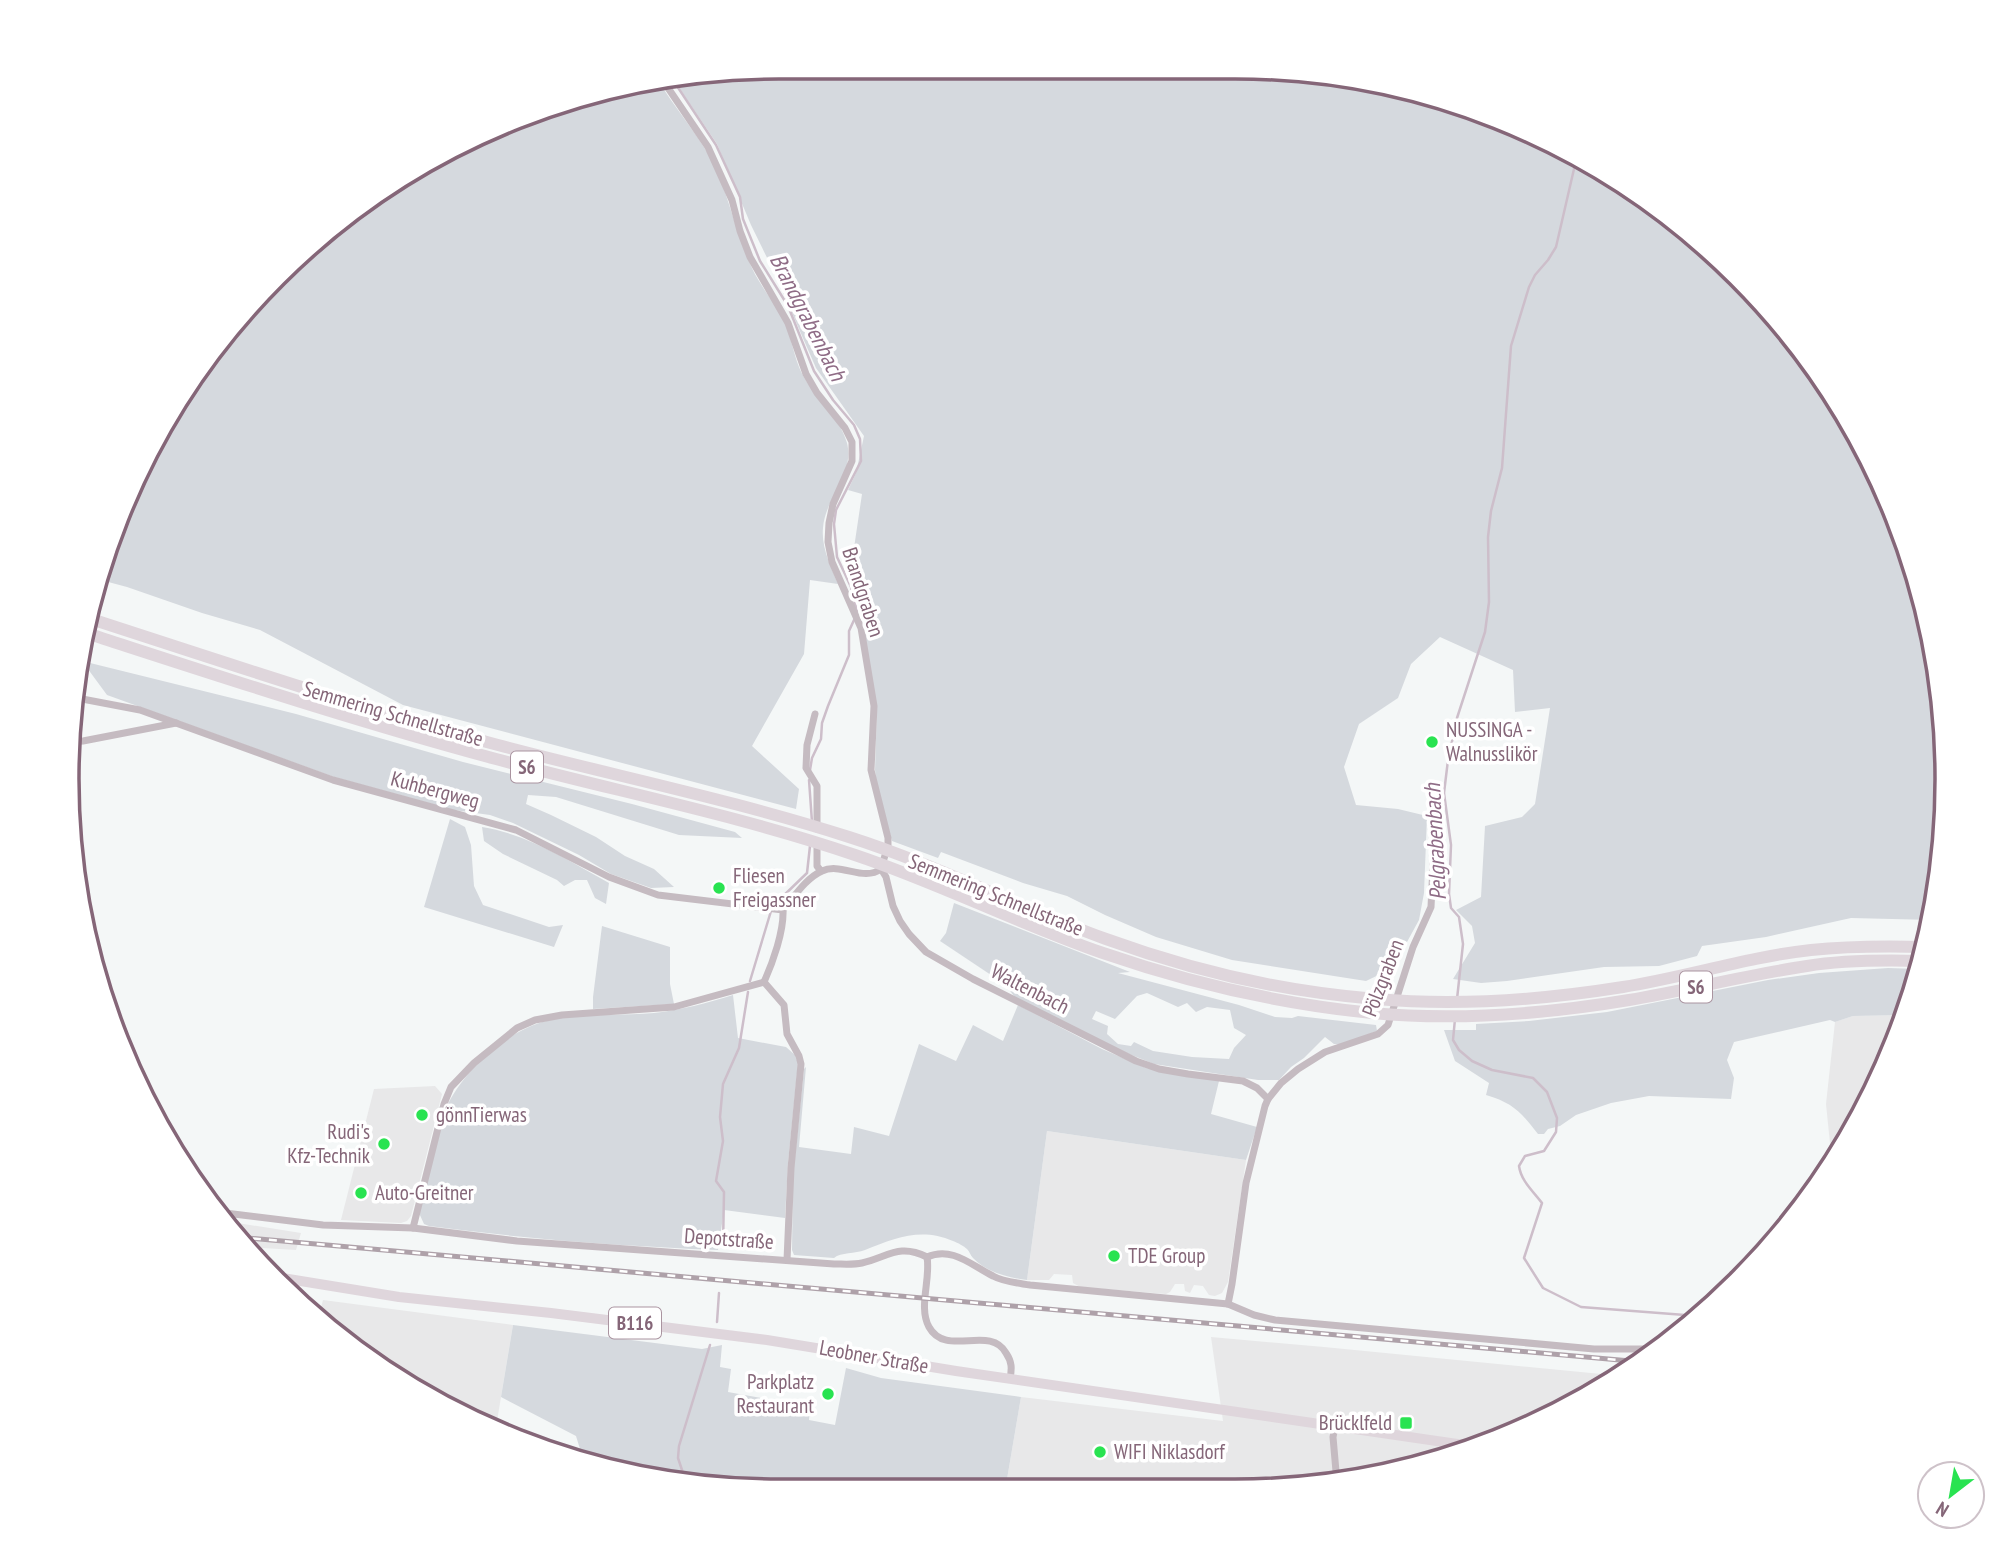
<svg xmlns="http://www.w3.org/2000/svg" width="2014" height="1558" font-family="'PT Sans Narrow',sans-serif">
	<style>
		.built { fill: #e8e8e9 }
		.green { fill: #d5d9de; fill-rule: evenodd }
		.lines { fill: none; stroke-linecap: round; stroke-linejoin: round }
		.stream { stroke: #cdbeca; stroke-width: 2.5 }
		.street { stroke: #c5bbc1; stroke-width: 7 }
		.primary { stroke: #dfd6dc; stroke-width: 10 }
		.highway { stroke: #dfd6dc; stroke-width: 12 }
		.rail-casing { stroke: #aea1a9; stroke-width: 5 }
		.rail { stroke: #fff; stroke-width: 2.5; stroke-dasharray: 8; stroke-linecap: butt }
		.poi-dot { fill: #29e351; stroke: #fff; stroke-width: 2.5 }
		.labels { text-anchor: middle; stroke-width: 7; stroke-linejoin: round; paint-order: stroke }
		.shield { fill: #fff; stroke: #aa94a0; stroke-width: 2 }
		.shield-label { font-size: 19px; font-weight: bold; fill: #856678 }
		.street-label { font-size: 21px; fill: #856678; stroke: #fff }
		.poi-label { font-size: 21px; fill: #856678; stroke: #fff; text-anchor: start }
		.water-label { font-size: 23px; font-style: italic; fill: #8f6c86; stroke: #fff }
		.rim { fill: none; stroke: #856678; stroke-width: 3.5 }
	</style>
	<rect width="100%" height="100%" fill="#f4f7f7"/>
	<g class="built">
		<polygon points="1904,1015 1893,1052 1835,1161 1831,1153 1826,1104 1835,1022 1853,1016"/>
		<polygon points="435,1086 442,1094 411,1216 407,1221 401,1223 341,1220 374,1089"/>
		<polygon points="1047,1131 1246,1160 1228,1282 1222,1293 1215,1296 1209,1295 1203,1286 1194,1285 1190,1293 1185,1291 1184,1284 1175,1284 1170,1292 1166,1294 1080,1287 1073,1283 1072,1275 1054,1274 1049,1280 1027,1280"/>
		<polygon points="225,1221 301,1233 296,1250 246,1247"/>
		<polygon points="323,1300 513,1325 496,1427 383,1372 318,1318"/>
		<polygon points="1211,1337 1324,1347 1622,1376 1464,1454 1328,1485 1006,1485 1021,1397 1223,1421"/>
	</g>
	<g class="green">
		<polygon points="779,67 1281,68 1420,91 1550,140 1668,213 1770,309 1828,383 1893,507 1934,640 1947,779 1933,920 1851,918 1766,937 1702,946 1697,956 1659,966 1604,967 1507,981 1481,983 1453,979 1475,943 1472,926 1456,910 1481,897 1485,826 1522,817 1535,804 1550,708 1515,712 1513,670 1440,637 1411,664 1398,698 1359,724 1344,767 1356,805 1398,809 1427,816 1424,893 1419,920 1401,953 1389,970 1366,981 1232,960 1156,937 1105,915 1067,896 1023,883 941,852 938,858 892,841 877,786 875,770 877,708 864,630 871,596 860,572 854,548 862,494 848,490 856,473 864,436 816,368 775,274 751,225 717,144 674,80"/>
		<path d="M 659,82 C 675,108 695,131 710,157 C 726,187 733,221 745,252 C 749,261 753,272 759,281 C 767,295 777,306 784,321 C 791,336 793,352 799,367 C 810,395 839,414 847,443 C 855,474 825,498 823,528 C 821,547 831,567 838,584 L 810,580 L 804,654 L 752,746 L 799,789 L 796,809 L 403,705 L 260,630 L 202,613 L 127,587 L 97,579 L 162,423 L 275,275 L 422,162 L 482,137 L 484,140 L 518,131 L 525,120 L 594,91 Z"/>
		<polygon points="82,661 296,714 463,762 632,804 735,832 742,838 679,835 556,797 528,795 526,804 551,815 596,837 625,856 654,869 674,887 651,888 611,874 579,855 513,823 490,815 454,810 334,777 107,695"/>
		<polygon points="450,819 465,827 471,845 474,886 483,905 549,927 563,925 554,947 424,907"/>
		<path d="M 482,827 C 527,834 570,861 609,883 L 606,904 L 595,898 L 587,880 L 575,880 L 564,886 L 557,880 L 503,854 L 484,841 Z"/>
		<path d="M 954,903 L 1130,972 L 1118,973 L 1239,1005 L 1275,1017 L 1292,1018 L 1298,1016 L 1376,1025 L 1377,1031 L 1342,1044 L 1334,1044 L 1325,1037 L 1304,1058 L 1291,1067 L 1279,1080 L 1258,1080 L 1154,1064 L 1107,1045 L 1016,999 L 1006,985 L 940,941 L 946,933 ZM 1147,993 L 1178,1007 L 1187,1003 L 1196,1012 L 1207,1007 L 1230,1010 L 1234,1028 L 1246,1035 L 1234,1048 L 1229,1059 L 1192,1057 L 1153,1051 L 1134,1042 L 1131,1046 L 1118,1044 L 1107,1034 L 1108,1026 L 1092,1019 L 1096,1011 L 1115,1019 L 1137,996 Z"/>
		<polygon points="602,926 670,947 670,984 674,1004 593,1009 593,997"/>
		<path d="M 1888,968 L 1918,969 L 1904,1015 L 1853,1016 L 1835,1022 L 1830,1020 L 1734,1042 L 1727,1060 L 1734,1078 L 1731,1099 L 1649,1096 L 1611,1103 L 1576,1115 L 1560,1126 L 1548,1129 L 1544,1134 L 1538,1134 C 1521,1112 1513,1103 1486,1095 L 1489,1083 L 1455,1061 L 1444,1030 L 1476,1030 L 1476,1024 L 1529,1021 L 1607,1012 L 1768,980 L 1819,973 Z"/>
		<path d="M 733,995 L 738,1038 L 786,1047 L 795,1055 L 798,1063 L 788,1163 L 785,1218 L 724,1210 L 718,1250 C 622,1246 525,1239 429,1226 L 424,1224 L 419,1213 L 446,1108 C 463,1071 506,1031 546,1021 C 578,1013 620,1016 654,1013 C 681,1010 707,1003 733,995 Z"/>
		<path d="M 1018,1005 L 1102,1049 L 1146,1068 L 1219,1081 L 1211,1114 L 1257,1127 L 1246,1160 L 1047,1131 L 1027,1280 C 1009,1278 986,1272 973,1258 C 970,1255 970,1252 967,1249 C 964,1246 958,1243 953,1241 C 921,1227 895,1238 865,1250 C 855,1254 841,1252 834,1258 L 794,1255 L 792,1250 L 793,1176 L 804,1069 L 806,1067 L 799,1147 L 851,1154 L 854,1127 L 889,1136 L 919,1044 L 956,1061 L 973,1025 L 1003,1041 Z"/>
		<polygon points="513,1325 702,1349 722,1345 720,1367 731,1369 728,1392 810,1407 809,1420 835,1425 846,1368 881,1378 1021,1397 1006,1485 686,1485 584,1462 576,1436 501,1397"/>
	</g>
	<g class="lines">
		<g class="stream">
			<polyline points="673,80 716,145 740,197 743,219 760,261 788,306 814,371 833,400 854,425 860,439 861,461 836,510 834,524 837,557 851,587 857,612"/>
			<polyline points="810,770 812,758 821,739 822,723 828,706 849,655 849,631 854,620"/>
			<polyline points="809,780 812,822"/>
			<polyline points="776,903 807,873 810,846"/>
			<polyline points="750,981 771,911"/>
			<polyline points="1457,999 1463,944 1459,917 1451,908 1449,894 1451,845 1444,793 1448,760 1457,718 1485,632 1489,602 1488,537 1491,511 1502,468 1511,346 1529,287 1535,275 1548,260 1556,247 1577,156"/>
			<path d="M 1455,1019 L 1453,1040 L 1459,1050 L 1472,1061 L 1492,1070 L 1533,1078 L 1547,1092 L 1557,1118 L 1556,1132 L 1544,1151 L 1525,1156 L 1519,1166 C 1521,1181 1533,1191 1542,1203 L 1524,1258 L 1543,1288 L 1581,1307 L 1698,1316"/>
			<polyline points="723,1247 724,1192 716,1181 723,1141 720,1117 723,1084 739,1048 748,992"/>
			<polyline points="717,1322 719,1293"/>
			<polyline points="687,1485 678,1458 679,1446 710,1345"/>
		</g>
		<g class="street">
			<polyline points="664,82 708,147 732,200 740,231 750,257 788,323 806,374 817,393 845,428 852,442 852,461 833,504 829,523 828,542 832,562 861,628 874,706 871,770 888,838 888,846 882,865"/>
			<polyline points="77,698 140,710 333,780 516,830 609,877 658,895 783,910"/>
			<polyline points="815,714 807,745 806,768 817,786 817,829"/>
			<polyline points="71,742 83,741 176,723"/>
			<polyline points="817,841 817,866 821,871"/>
			<polyline points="764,982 784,1005 787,1034 799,1056 801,1064 791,1168 787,1260"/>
			<path d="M 217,1212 L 323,1225 L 413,1228 L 517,1241 L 834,1264 C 843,1264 853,1265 862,1263 C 888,1257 899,1243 927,1257"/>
			<path d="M 413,1228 L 444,1104 L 451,1087 L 474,1063 L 517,1028 L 535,1020 L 562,1015 L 674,1007 L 764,982 C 773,962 784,931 783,910 C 794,897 806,878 822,871 C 841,862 863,882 881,869 L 886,877 L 893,906 L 900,921 L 909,934 L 926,952 L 973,979 L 1136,1061 L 1159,1069 L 1188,1074 L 1243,1081 L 1257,1088 L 1268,1099"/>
			<path d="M 927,1257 C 952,1246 971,1265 993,1276 C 1004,1282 1018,1283 1030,1285 L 1228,1304 L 1254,1315 L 1275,1320 L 1594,1349 L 1659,1349"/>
			<path d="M 927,1257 C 931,1279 918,1307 929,1327 C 946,1358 990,1324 1006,1353 C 1012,1362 1012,1368 1010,1379"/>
			<polyline points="1228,1304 1232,1284 1246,1183 1265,1106 1268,1099 1281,1083 1298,1069 1325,1052 1378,1034 1388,1025 1413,947 1431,907 1436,805"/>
			<polyline points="1335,1427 1333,1437 1337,1483"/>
		</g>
		<polyline class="primary" points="270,1276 399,1297 551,1313 767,1340 956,1371 1478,1447"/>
		<g class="highway">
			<path d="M 88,618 C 224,662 360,708 498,745 C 615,776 734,800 849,837 C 937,865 1020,908 1106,939 C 1191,970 1285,992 1376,999 C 1458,1006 1542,1000 1623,987 C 1686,977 1747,957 1811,950 C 1849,946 1887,946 1925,947"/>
			<path d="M 86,633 C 222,677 358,722 496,759 C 615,791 738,815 855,855 C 939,883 1019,924 1103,953 C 1190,983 1280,1004 1372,1013 C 1457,1021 1545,1014 1629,1000 C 1688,990 1747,975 1807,966 C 1844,960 1883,960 1921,961"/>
		</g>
		<g class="rail-casing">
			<polyline id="rail" points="237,1237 1642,1362"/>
		</g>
		<use href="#rail" class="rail"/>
	</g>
	<g class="poi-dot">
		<circle cx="1432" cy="742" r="7"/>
		<circle cx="719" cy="888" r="7"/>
		<circle cx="422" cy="1115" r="7"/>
		<circle cx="384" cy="1144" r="7"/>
		<circle cx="361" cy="1193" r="7"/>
		<circle cx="1114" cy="1256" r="7"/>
		<circle cx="828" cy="1394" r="7"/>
		<rect x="1399" y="1416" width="14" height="14" rx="3.5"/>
		<circle cx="1100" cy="1452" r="7"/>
	</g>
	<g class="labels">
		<g class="shield">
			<rect x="511" y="751.5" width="32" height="31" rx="5"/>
			<rect x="1680" y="971.5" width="32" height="31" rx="5"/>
			<rect x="609" y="1307.5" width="52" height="31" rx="5"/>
		</g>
		<g class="shield-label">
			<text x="527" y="774">S6</text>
			<text x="1696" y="994">S6</text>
			<text x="635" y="1330">B116</text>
		</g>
		<g class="street-label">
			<text transform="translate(863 592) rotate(72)" y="7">Brandgraben</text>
			<text transform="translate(393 714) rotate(16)" y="7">Semmering Schnellstraße</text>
			<text transform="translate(435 790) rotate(15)" y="7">Kuhbergweg</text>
			<text transform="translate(996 895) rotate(22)" y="7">Semmering Schnellstraße</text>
			<text transform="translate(1383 978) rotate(-69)" y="7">Pölzgraben</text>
			<text transform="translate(1030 989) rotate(27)" y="7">Waltenbach</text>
			<text transform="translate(729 1239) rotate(4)" y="7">Depotstraße</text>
			<text transform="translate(874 1357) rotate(10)" y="7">Leobner Straße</text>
		</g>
		<g class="poi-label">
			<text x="1446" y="737">NUSSINGA -<tspan x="1446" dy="24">Walnusslikör</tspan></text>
			<text x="733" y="883">Fliesen<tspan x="733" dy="24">Freigassner</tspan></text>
			<text x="436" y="1122">gönnTierwas</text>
			<text x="370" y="1139" text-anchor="end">Rudi's<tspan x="370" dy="24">Kfz-Technik</tspan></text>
			<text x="375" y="1200">Auto-Greitner</text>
			<text x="1128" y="1263">TDE Group</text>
			<text x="814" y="1389" text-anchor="end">Parkplatz<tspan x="814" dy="24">Restaurant</tspan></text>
			<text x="1392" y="1430" text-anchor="end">Brücklfeld</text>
			<text x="1114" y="1459">WIFI Niklasdorf</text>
		</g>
		<g class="water-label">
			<text transform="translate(808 317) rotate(63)" y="8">Brandgrabenbach</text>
			<text transform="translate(1435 842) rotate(-93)" y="8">Pelgrabenbach</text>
		</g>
	</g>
	<path d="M0 0H2014V1558H0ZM779 79H1235A700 700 0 0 1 1935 779V779A700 700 0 0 1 1235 1479H779A700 700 0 0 1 79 779V779A700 700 0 0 1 779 79Z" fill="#fff" fill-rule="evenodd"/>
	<path class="rim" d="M779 79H1235A700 700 0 0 1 1935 779V779A700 700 0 0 1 1235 1479H779A700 700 0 0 1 79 779V779A700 700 0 0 1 779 79Z"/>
	<g transform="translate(1951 1495) rotate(211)"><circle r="33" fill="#ffffff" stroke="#cec2c9" stroke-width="2"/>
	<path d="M0-5L12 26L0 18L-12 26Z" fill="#29e351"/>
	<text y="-10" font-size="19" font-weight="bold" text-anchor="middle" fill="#856678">N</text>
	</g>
</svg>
